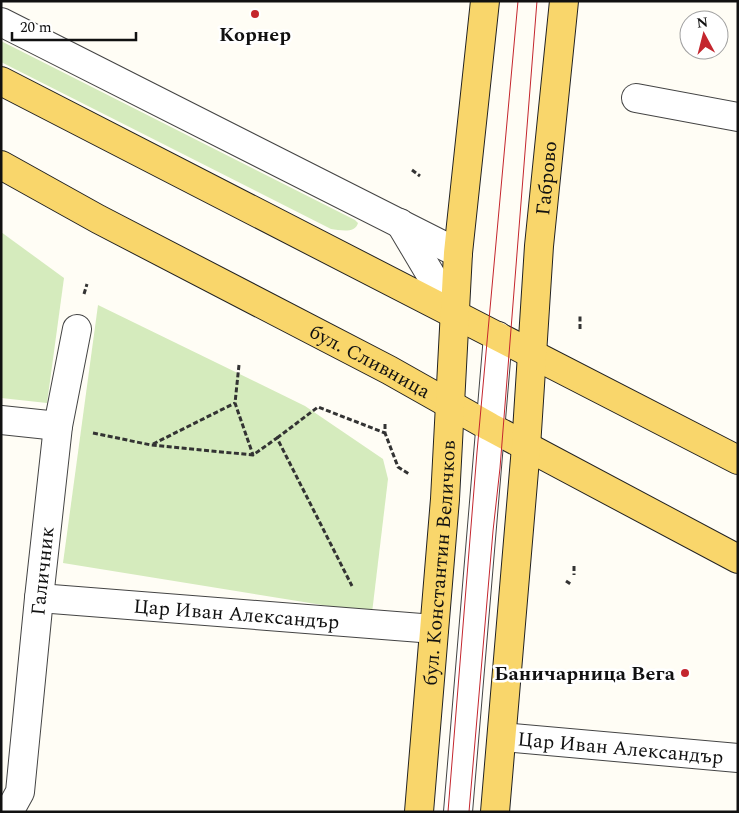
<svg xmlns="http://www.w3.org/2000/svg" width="739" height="813" font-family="Spectral,serif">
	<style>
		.green { fill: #d5ebbd }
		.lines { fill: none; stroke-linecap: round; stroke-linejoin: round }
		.minor-casing { stroke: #444; stroke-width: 30 }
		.major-casing { stroke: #222; stroke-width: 30 }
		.path { stroke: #333; stroke-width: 3; stroke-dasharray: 5 2.5; stroke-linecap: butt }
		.minor { stroke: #fff; stroke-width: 28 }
		.major { stroke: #f9d66b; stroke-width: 28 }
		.tram { stroke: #c4262e; stroke-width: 1 }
		.poi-dot { fill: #c4262e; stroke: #fff; stroke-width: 2 }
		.labels { text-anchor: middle; stroke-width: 5; stroke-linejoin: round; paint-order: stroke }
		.poi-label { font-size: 20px; font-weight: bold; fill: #111; stroke: #fff }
		.street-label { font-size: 20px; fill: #111; stroke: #fff }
	</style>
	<rect width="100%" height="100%" fill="#fffdf5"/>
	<g class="green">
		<path d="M 1,41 L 355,220 L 358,223 C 355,234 340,230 331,229 L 1,62 Z"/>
		<polygon points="1,232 64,278 47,403 1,398"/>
		<polygon points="98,305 305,406 383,459 388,479 372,613 63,563"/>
	</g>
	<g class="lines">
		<g class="minor-casing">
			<g id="minor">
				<polyline points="1,22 458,253"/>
				<polyline points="636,98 738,117"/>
				<polyline points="400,223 454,314"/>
				<polyline points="1,420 58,426"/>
				<path id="s1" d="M 39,598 L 434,629"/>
				<path id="s2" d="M 502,737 L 738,758"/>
				<path id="s3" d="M 9,812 L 20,792 L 39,598 L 58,426 L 77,329"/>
				<polyline points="458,812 498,336"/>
			</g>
		</g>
		<g class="major-casing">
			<g id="major">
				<polyline points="1,81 738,460"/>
				<path id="s4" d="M 1,165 L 98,219 L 389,370 L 490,427 L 738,559"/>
				<path id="s5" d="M 419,812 L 445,499 L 458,253 L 485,1"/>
				<path id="s6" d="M 495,812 L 526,447 L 539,246 L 564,1"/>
			</g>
		</g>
		<g class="path">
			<polyline points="412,170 420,176"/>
			<polyline points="84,294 87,284"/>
			<polyline points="580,329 580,314"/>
			<polyline points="239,365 235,403 253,455"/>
			<polyline points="385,424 385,433 398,467 409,474"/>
			<polyline points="93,433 151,445 253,455 277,438 352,586"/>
			<polyline points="277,438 318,407 385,433"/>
			<polyline points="153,444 235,403"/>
			<polyline points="574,566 574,575"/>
			<polyline points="566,581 572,585"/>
		</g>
		<use href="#minor" class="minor"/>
		<use href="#major" class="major"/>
		<g class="tram">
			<polyline points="448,812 477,452 518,1"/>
			<polyline points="469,812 493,531 500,468 537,1"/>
		</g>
	</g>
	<g class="poi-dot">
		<circle cx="255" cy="14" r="5"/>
		<circle cx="685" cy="673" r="5"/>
	</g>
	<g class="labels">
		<g class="poi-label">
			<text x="255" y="41">Корнер</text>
			<text x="675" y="680" text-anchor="end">Баничарница Вега</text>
		</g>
		<g class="street-label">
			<text dy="7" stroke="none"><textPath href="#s6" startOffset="636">Габрово</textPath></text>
			<text dy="7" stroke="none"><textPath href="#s4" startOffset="418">бул. Сливница</textPath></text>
			<text dy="7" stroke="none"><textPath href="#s5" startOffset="250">бул. Константин Величков</textPath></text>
			<text dy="7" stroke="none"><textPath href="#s3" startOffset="245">Галичник</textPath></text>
			<text dy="7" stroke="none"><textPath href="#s1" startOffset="198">Цар Иван Александър</textPath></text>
			<text dy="7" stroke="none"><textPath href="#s2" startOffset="119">Цар Иван Александър</textPath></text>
		</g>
	</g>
	<rect width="739" height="813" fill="none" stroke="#111111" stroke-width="5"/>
	<g transform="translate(704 35) rotate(353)"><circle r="24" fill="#ffffff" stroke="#a0a0a0"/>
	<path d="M0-4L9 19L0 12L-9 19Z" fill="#c4262e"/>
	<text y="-8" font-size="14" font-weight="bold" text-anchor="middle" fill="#111111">N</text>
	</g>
	<path d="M12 32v8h124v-8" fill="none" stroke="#111111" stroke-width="2.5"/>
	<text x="20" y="32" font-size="15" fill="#111111" stroke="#ffffff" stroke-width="4" paint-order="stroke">20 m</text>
</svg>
